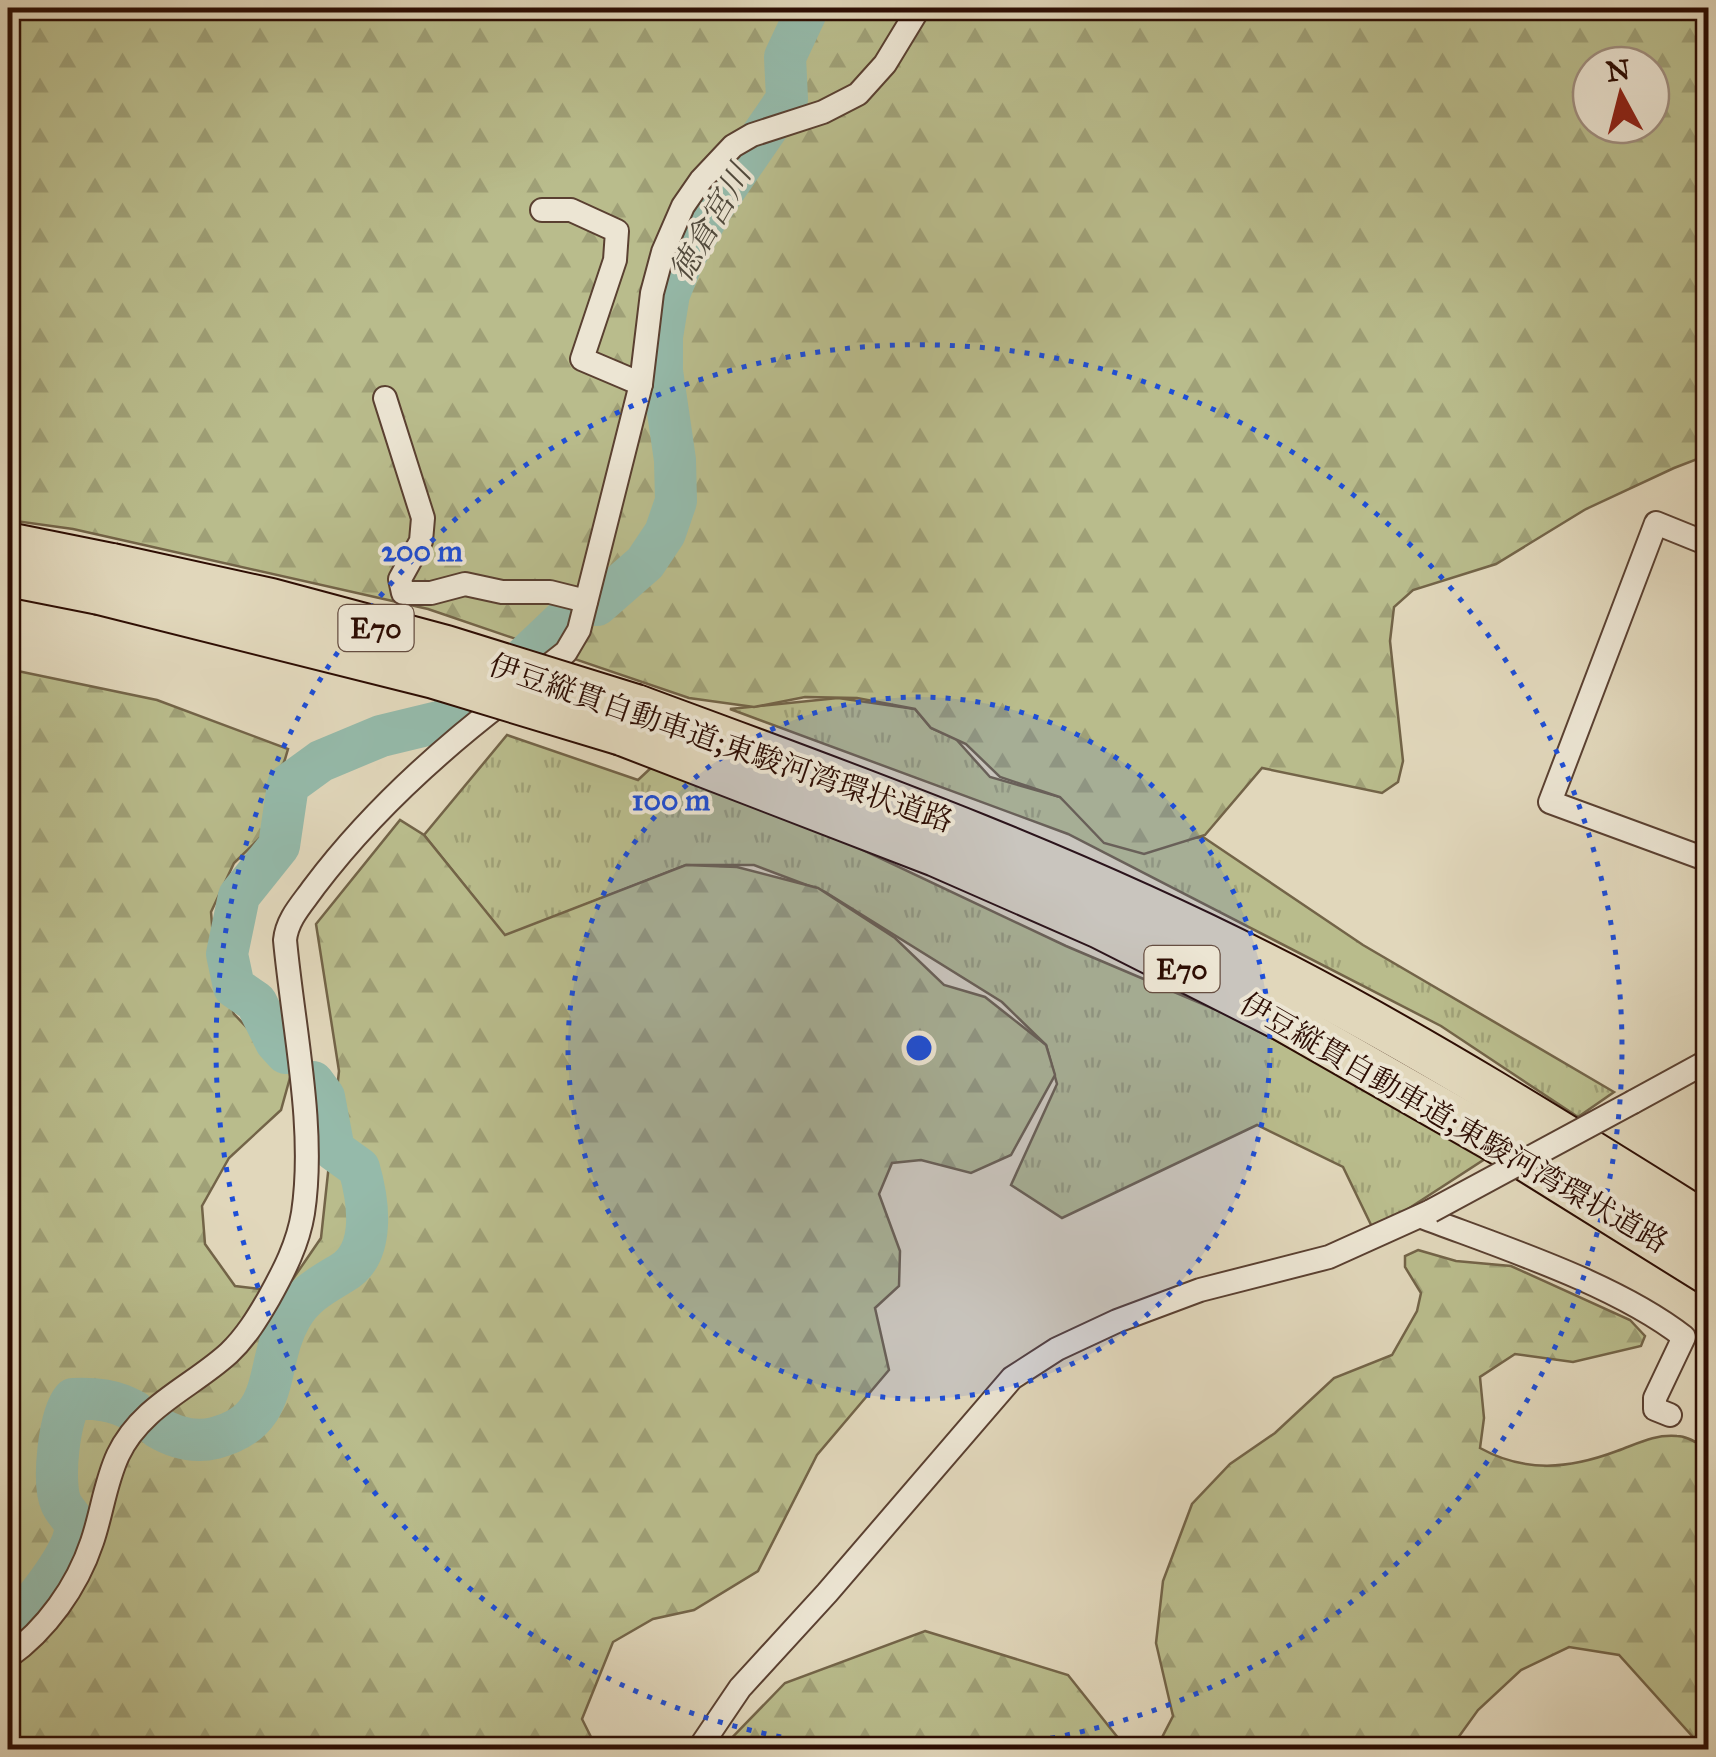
<svg xmlns="http://www.w3.org/2000/svg" width="1716" height="1757" font-family="'IM FELL Great Primer','Noto Serif JP',serif">
	<style>
		.grass { fill: url(#grass-tufts); stroke: #736448; stroke-width: 2.5 }
		.forest { fill: url(#forest-firs); stroke: #736448; stroke-width: 2.5; fill-rule: evenodd }
		.lines { fill: none; stroke-linecap: round; stroke-linejoin: round }
		.river { stroke: #95baaa; stroke-width: 42 }
		.street-casing { stroke: #5a4031; stroke-width: 26 }
		.highway-casing { stroke: #2d0d03; stroke-width: 46 }
		.street { stroke: #ece5d3; stroke-width: 22 }
		.highway { stroke: #e1d7bb; stroke-width: 42 }
		.street-bridge-casing { stroke: #5a4031; stroke-width: 26; stroke-linecap: butt }
		.highway-bridge-casing { stroke: #2d0d03; stroke-width: 46; stroke-linecap: butt }
		.street-bridge { stroke: #ece5d3; stroke-width: 22 }
		.highway-bridge { stroke: #e1d7bb; stroke-width: 42 }
		.ring { fill: none; stroke: #1d4ed8; stroke-width: 5; stroke-dasharray: 5 10 }
		.labels { text-anchor: middle; stroke-width: 8; stroke-linejoin: round; paint-order: stroke }
		.shield { fill: #ece5d3; stroke: #664e41; stroke-width: 2.5 }
		.shield-label { font-size: 28px; font-weight: bold; fill: #2d0d03 }
		.street-label { font-size: 30px; fill: #2d0d03; stroke: #ece5d3 }
		.water-label { font-size: 32px; font-style: italic; fill: #514a3d; stroke: #ece5d3 }
		.centre { fill: #1d4ed8; stroke: #ece5d3; stroke-width: 5 }
		.ring-label { font-size: 30px; text-anchor: middle; font-weight: bold; fill: #1d4ed8; stroke: #ece5d3; stroke-width: 8; stroke-linejoin: round; paint-order: stroke }
	</style>
	<defs>
		<pattern id="grass-tufts" width="24" height="20" patternUnits="userSpaceOnUse" patternTransform="scale(2.5)"><rect width="24" height="20" fill="#b9bc8c"/><path d="M3 7l-1-3M5 7V3M7 7l1-3M15 17l-1-3M17 17v-4M19 17l1-3" fill="none" stroke="#9fa077"/></pattern>
		<pattern id="forest-firs" width="22" height="20" patternUnits="userSpaceOnUse" patternTransform="scale(2.5)"><rect width="22" height="20" fill="#b9bc8c"/><path d="M5 1l3.5 6h-7zM16 11l3.5 6h-7z" fill="#9fa077"/></pattern>
	</defs>
	<rect width="100%" height="100%" fill="#e1d7bb"/>
	<filter id="stains"><feTurbulence type="fractalNoise" baseFrequency=".002" numOctaves="4"/><feColorMatrix values="0 0 0 0 .2 0 0 0 0 .09 0 0 0 0 .02 0 0 0 .5 -.17"/></filter>
	<radialGradient id="worn" r=".72"><stop offset=".6" stop-color="#630" stop-opacity="0"/><stop offset="1" stop-color="#630" stop-opacity=".3"/></radialGradient>
	<g class="grass">
		<polygon points="838,698 915,709 931,728 955,738 990,777 1060,797 1087,822 1152,842 1203,837 1363,945 1614,1092 1578,1117 1441,1026 1068,834 730,709"/>
		<polygon points="507,735 638,780 653,766 787,814 1066,946 1226,1014 1491,1155 1374,1231 1343,1167 1257,1125 1062,1218 1011,1185 1057,1084 1046,1045 1002,1002 825,892 754,865 686,865 505,936 424,835"/>
	</g>
	<g class="forest">
		<path d="M 8,8 L 1708,8 L 1708,455 L 1674,468 L 1586,509 L 1496,564 L 1413,590 L 1394,607 L 1390,641 L 1403,761 L 1398,782 L 1382,793 L 1262,768 L 1205,835 L 1144,854 L 1104,843 L 1060,797 L 1000,777 L 966,744 L 931,728 L 915,709 L 857,698 L 805,697 L 754,707 L 689,698 L 428,609 L 73,529 L 8,520 ZM 1591,65 L 1651,65 L 1651,125 L 1591,125 Z"/>
		<polygon points="8,669 157,700 288,749 263,835 234,863 211,912 214,949 234,1014 291,1074 281,1110 229,1158 202,1206 205,1244 235,1286 284,1292 321,1238 339,1071 316,924 400,820 424,835 505,935 686,865 737,867 818,888 895,938 944,985 985,997 1046,1045 1055,1075 1011,1155 971,1173 921,1160 892,1163 879,1194 900,1251 899,1286 875,1308 889,1370 817,1455 758,1571 694,1610 653,1619 613,1642 582,1719 597,1749 8,1750"/>
		<path d="M 1418,1250 L 1456,1261 L 1511,1266 L 1630,1320 L 1645,1336 L 1641,1346 L 1573,1362 L 1515,1354 L 1480,1377 L 1484,1418 L 1480,1448 C 1525,1473 1569,1469 1617,1451 C 1637,1444 1654,1434 1677,1436 C 1687,1436 1697,1443 1706,1448 L 1708,1749 L 1699,1749 L 1692,1736 L 1619,1655 L 1569,1647 L 1521,1670 L 1478,1710 L 1450,1749 L 1145,1749 L 1157,1747 L 1173,1716 L 1156,1643 L 1163,1581 L 1192,1504 L 1230,1464 L 1275,1433 L 1334,1378 L 1392,1355 L 1417,1311 L 1421,1293 L 1405,1267 L 1405,1256 Z"/>
		<polygon points="925,1631 1068,1675 1119,1739 1132,1749 721,1749 785,1683"/>
	</g>
	<g class="lines">
		<g class="river">
			<polyline points="597,605 645,563 665,533 676,501 675,460 662,371 662,337 669,294 682,262 712,208 787,99 785,57 808,8"/>
			<polyline points="286,1053 276,1042 256,1002 234,987 227,954 239,896 279,846 288,785 321,761 381,736 443,721 525,657 566,618"/>
			<path d="M 157,1427 C 175,1438 194,1443 215,1438 C 284,1420 263,1365 291,1317 C 303,1295 322,1285 342,1273 C 377,1253 368,1199 359,1168 L 334,1150 L 324,1097 L 313,1082"/>
			<path d="M 8,1632 C 25,1613 75,1555 75,1529 C 75,1518 65,1513 61,1503 C 52,1483 59,1415 73,1399 C 96,1398 114,1400 134,1411"/>
		</g>
		<g class="street-casing">
			<g id="street">
				<polyline points="542,210 571,210 617,231 615,260 582,359 641,384"/>
				<polyline points="385,398 423,518 421,541 400,579 403,593 431,593 465,584 502,592 550,592 586,601"/>
				<polyline points="1708,544 1656,523 1550,802 1708,860"/>
				<polyline points="533,678 566,652 579,630 641,384 652,293 663,252 683,206 701,180 733,146 752,135 823,112 858,94 885,64 919,8"/>
				<polyline points="1633,1102 1708,1061"/>
				<path d="M 1422,1217 C 1504,1248 1616,1284 1684,1337 L 1655,1398 L 1655,1409 L 1670,1415"/>
				<path d="M 8,1657 C 46,1630 77,1587 92,1542 C 102,1513 105,1483 118,1455 C 141,1406 192,1387 229,1353 C 246,1337 258,1317 269,1298 C 284,1271 298,1244 303,1213 C 316,1127 293,1027 285,940 C 287,919 302,904 314,887 C 369,814 436,753 508,698"/>
				<polyline points="698,1750 740,1688 827,1593 1012,1378 1057,1349 1117,1321 1200,1290 1329,1257 1431,1211"/>
			</g>
		</g>
		<g class="highway-casing">
			<g id="highway">
				<polyline points="8,544 112,565"/>
				<polyline points="8,575 99,593"/>
				<path d="M 636,706 C 856,787 1077,867 1285,975 C 1431,1051 1569,1138 1708,1225"/>
				<polyline points="622,734 936,855 1100,927 1284,1020 1501,1144 1708,1273"/>
			</g>
		</g>
		<use href="#street" class="street"/>
		<use href="#highway" class="highway"/>
		<g class="street-bridge-casing">
			<polyline id="street-bridge" points="1431,1211 1633,1102"/>
		</g>
		<g class="highway-bridge-casing">
			<g id="highway-bridge">
				<polyline points="112,565 271,600 446,647 636,706"/>
				<polyline points="99,593 434,677 622,734"/>
			</g>
		</g>
		<use href="#street-bridge" class="street-bridge"/>
		<use href="#highway-bridge" class="highway-bridge"/>
	</g>
	<circle cx="919" cy="1048" r="351" fill="#1d4ed8" fill-opacity=".12"/>
	<g class="ring">
		<circle cx="919" cy="1048" r="351"/>
		<path d="M870 1749A703 703 0 1 1 968 1749"/>
	</g>
	<g class="labels">
		<g class="shield">
			<rect x="338.5" y="605" width="75" height="46" rx="8"/>
			<rect x="1144.5" y="946" width="75" height="46" rx="8"/>
		</g>
		<g class="shield-label">
			<text x="376" y="638">E70</text>
			<text x="1182" y="979">E70</text>
		</g>
		<g class="street-label">
			<text transform="translate(721 743) rotate(19)" y="10">伊豆縦貫自動車道;東駿河湾環状道路</text>
			<text transform="translate(1454 1123) rotate(30)" y="10">伊豆縦貫自動車道;東駿河湾環状道路</text>
		</g>
		<g class="water-label">
			<text transform="translate(710 223) rotate(-60)" y="11">徳倉宮川</text>
		</g>
	</g>
	<circle cx="919" cy="1048" r="15" class="centre"/>
	<g class="ring-label">
		<text x="422" y="561">200 m</text>
		<text x="671" y="810">100 m</text>
	</g>
	<rect width="1716" height="1757" fill="none" stroke="#e1d7bb" stroke-width="40"/>
	<rect x="10" y="10" width="1696" height="1737" fill="none" stroke="#2d0d03" stroke-width="5"/>
	<rect x="20" y="20" width="1676" height="1717" fill="none" stroke="#2d0d03" stroke-width="2.5"/>
	<g transform="translate(1621 95) rotate(353)"><circle r="48" fill="#ece5d3" stroke="#a08f80" stroke-width="2.5"/>
	<path d="M0-8L18 38L0 25L-18 38Z" fill="#8f2418"/>
	<text y="-15" font-size="28" font-weight="bold" text-anchor="middle" fill="#2d0d03">N</text>
	</g>
	<rect width="100%" height="100%" filter="url(#stains)"/>
	<rect width="100%" height="100%" fill="url(#worn)"/>
</svg>
